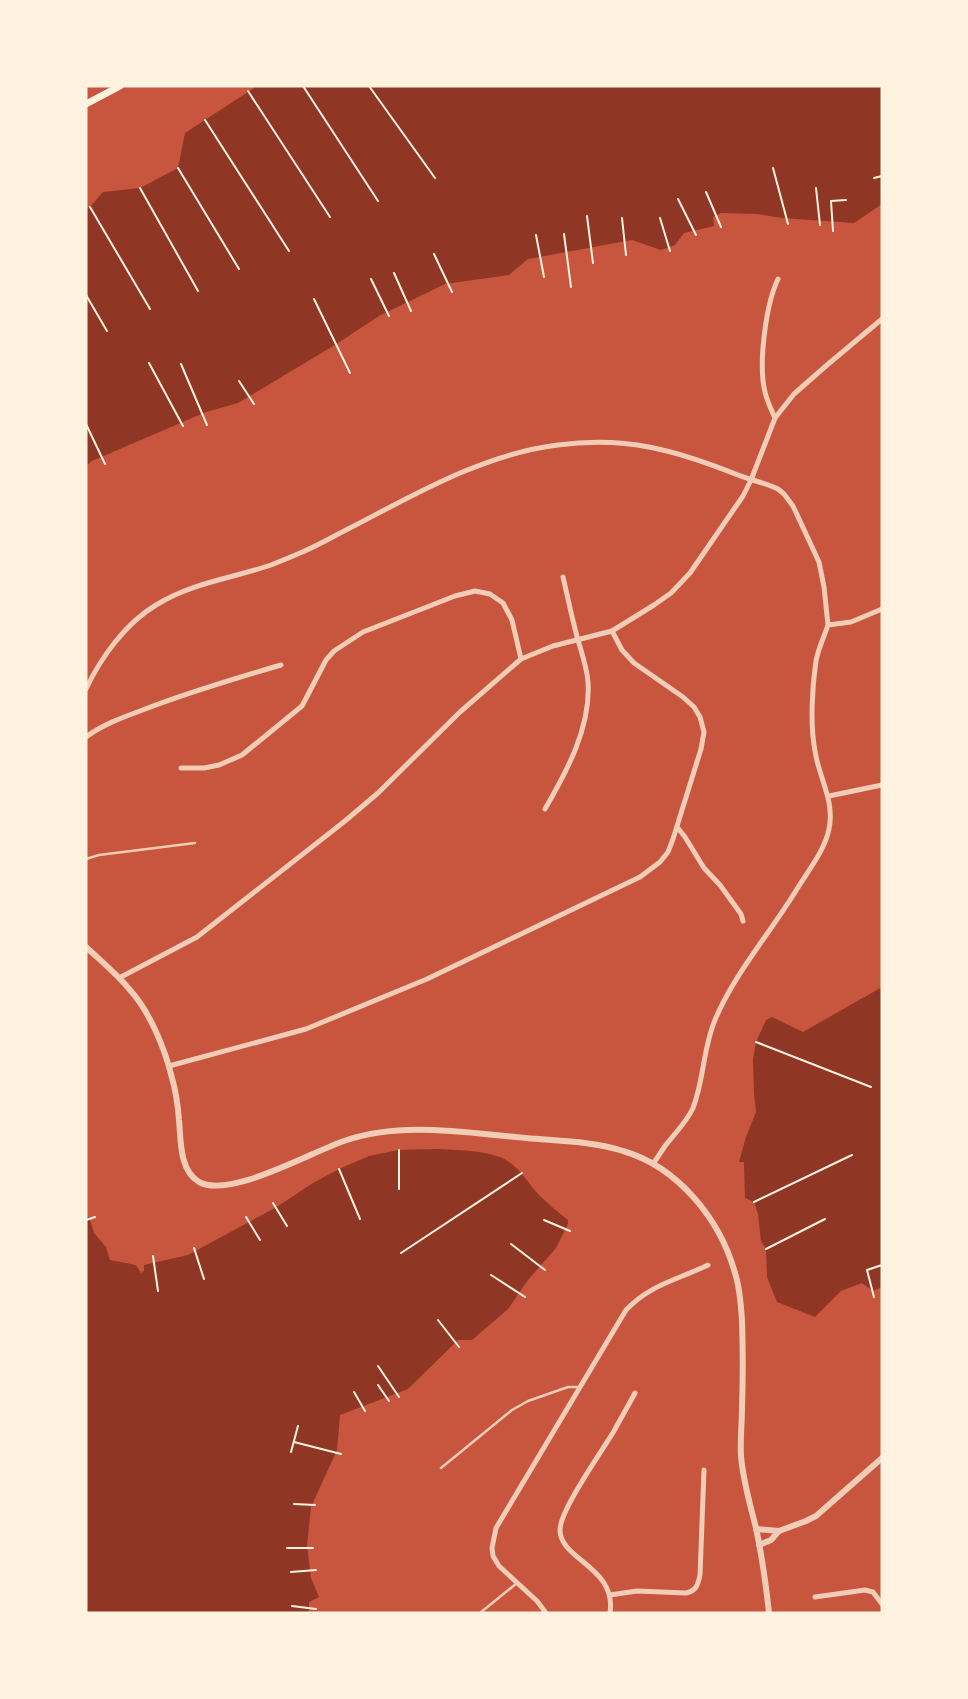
<svg xmlns="http://www.w3.org/2000/svg" width="968" height="1699" font-family="'IBM Plex Serif',serif">
	<style>
		.water { fill: #8f3625 }
		.lines { fill: none; stroke-linecap: round; stroke-linejoin: round }
		.path { stroke: #fff3e0; stroke-width: 2 }
		.service { stroke: #f1ccb7; stroke-width: 2.5 }
		.minor { stroke: #f1ccb7; stroke-width: 5 }
		.tertiary { stroke: #f1ccb7; stroke-width: 6 }
		.secondary { stroke: #fff3e0; stroke-width: 7 }
	</style>
	<rect width="100%" height="100%" fill="#c8553d"/>
	<g class="water">
		<polygon points="257,86 882,86 882,204 854,223 782,218 757,214 721,213 713,217 714,226 684,233 675,245 661,250 632,240 528,259 509,275 445,284 379,316 338,343 238,403 206,412 92,461 86,466 86,208 90,207 103,192 140,188 178,168 185,133"/>
		<polygon points="882,987 882,1287 873,1291 862,1283 841,1291 815,1317 777,1302 767,1277 766,1249 761,1241 758,1214 754,1202 745,1198 744,1162 739,1162 746,1137 756,1112 754,1093 753,1059 756,1042 766,1020 772,1017 803,1032"/>
		<path d="M 436,1149 C 457,1150 480,1150 500,1157 C 518,1164 527,1182 539,1195 C 548,1204 558,1212 568,1220 L 568,1224 L 556,1248 L 528,1280 L 508,1309 L 472,1340 L 458,1340 L 408,1389 L 340,1415 L 337,1450 L 311,1507 L 307,1546 L 311,1578 L 319,1597 L 309,1602 L 309,1613 L 86,1613 L 86,1217 L 89,1217 L 94,1233 L 106,1247 L 110,1260 L 136,1265 L 141,1273 L 144,1271 L 144,1265 L 188,1255 L 275,1208 L 313,1183 L 339,1169 L 369,1156 L 399,1150 Z"/>
	</g>
	<g class="lines">
		<g class="path">
			<polyline points="303,86 378,201"/>
			<polyline points="369,86 435,178"/>
			<polyline points="248,91 330,217"/>
			<polyline points="205,120 289,251"/>
			<polyline points="178,168 239,269"/>
			<polyline points="773,168 788,224"/>
			<polyline points="874,178 882,176"/>
			<polyline points="140,188 198,291"/>
			<polyline points="816,188 820,225"/>
			<polyline points="706,192 721,227"/>
			<polyline points="678,199 696,235"/>
			<polyline points="90,207 150,309"/>
			<polyline points="587,216 593,263"/>
			<polyline points="622,218 626,255"/>
			<polyline points="660,218 670,251"/>
			<polyline points="833,231 831,201 846,200"/>
			<polyline points="564,234 571,287"/>
			<polyline points="536,235 544,277"/>
			<polyline points="434,254 452,292"/>
			<polyline points="394,273 411,311"/>
			<polyline points="371,279 389,316"/>
			<polyline points="86,295 107,331"/>
			<polyline points="314,299 350,373"/>
			<polyline points="149,363 183,426"/>
			<polyline points="181,364 207,425"/>
			<polyline points="239,381 254,404"/>
			<polyline points="86,424 105,464"/>
			<polyline points="756,1042 871,1087"/>
			<polyline points="399,1150 399,1189"/>
			<polyline points="339,1169 360,1219"/>
			<polyline points="754,1202 852,1155"/>
			<polyline points="273,1203 287,1226"/>
			<polyline points="246,1217 260,1240"/>
			<polyline points="86,1220 95,1217"/>
			<polyline points="544,1220 570,1231"/>
			<polyline points="511,1244 545,1270"/>
			<polyline points="194,1248 204,1279"/>
			<polyline points="766,1249 825,1219"/>
			<polyline points="401,1253 522,1173"/>
			<polyline points="153,1256 158,1291"/>
			<polyline points="491,1275 525,1297"/>
			<polyline points="874,1297 867,1270 882,1265"/>
			<polyline points="438,1320 459,1347"/>
			<polyline points="378,1366 399,1397"/>
			<polyline points="378,1385 389,1401"/>
			<polyline points="354,1392 365,1411"/>
			<polyline points="294,1442 341,1454"/>
			<polyline points="291,1452 298,1426"/>
			<polyline points="294,1504 315,1505"/>
			<polyline points="287,1548 313,1548"/>
			<polyline points="291,1572 316,1570"/>
			<polyline points="292,1606 316,1609"/>
		</g>
		<g class="service">
			<polyline points="86,859 99,855 195,843"/>
			<polyline points="441,1468 512,1410 528,1401 568,1387 580,1387"/>
			<polyline points="480,1613 517,1583"/>
		</g>
		<g class="minor">
			<path d="M 775,418 C 771,409 767,401 765,392 C 758,364 766,304 778,279"/>
			<path d="M 86,689 C 101,657 126,623 156,605 C 191,583 233,578 271,565 C 281,561 291,557 300,553 C 317,546 332,537 348,529 C 414,495 483,454 558,445 C 627,436 675,450 738,475 C 751,480 765,483 778,489 L 784,494 L 793,506 L 819,562 L 824,587 L 828,625"/>
			<path d="M 86,737 C 102,725 121,718 140,711 C 186,693 233,679 281,665"/>
			<polyline points="181,768 204,768 219,765 242,755 302,706 326,660 334,651 363,632 455,596 475,591 490,594 503,603 512,620 521,659"/>
			<polyline points="829,796 882,785"/>
			<path d="M 545,809 C 567,771 591,727 588,682 C 587,668 582,654 578,640 C 572,619 568,598 563,577"/>
			<polyline points="677,827 685,837 704,868 720,885 741,914 743,921"/>
			<polyline points="119,978 197,937 345,821 378,793 460,712 521,659 553,646 612,631 654,605 671,593 690,573 743,496 751,480 775,418 794,394 827,365 882,319"/>
			<polyline points="169,1066 306,1029 427,979 640,877 660,862 668,852 673,839 701,749 704,732 700,717 694,707 683,697 634,663 622,650 612,631"/>
			<path d="M 653,1164 C 657,1158 661,1152 665,1146 C 675,1133 686,1123 693,1108 C 704,1080 703,1048 715,1020 C 734,974 771,932 797,889 C 808,871 825,850 829,829 C 835,801 819,778 815,751 C 810,725 812,687 816,661 C 818,649 824,637 828,625 L 851,622 L 882,609"/>
			<path d="M 610,1595 L 637,1591 L 686,1593 C 696,1591 698,1585 700,1575 L 704,1470"/>
			<polyline points="815,1597 865,1590 873,1592 882,1604"/>
			<path d="M 546,1613 L 537,1601 L 499,1566 L 493,1556 L 492,1548 L 496,1528 L 626,1310 C 651,1284 677,1280 708,1265"/>
			<path d="M 610,1613 C 617,1567 560,1560 560,1530 C 560,1510 602,1451 614,1431 C 621,1418 628,1406 635,1393"/>
		</g>
		<g class="tertiary">
			<path d="M 86,947 C 101,961 117,974 130,990 C 150,1012 165,1049 172,1078 C 176,1092 178,1106 179,1120 C 181,1140 179,1170 199,1182 C 230,1199 311,1152 344,1141 C 402,1121 466,1133 526,1138 C 558,1141 592,1141 623,1151 C 678,1167 720,1219 735,1273 C 740,1288 741,1305 742,1321 C 743,1350 743,1379 742,1407 C 742,1423 740,1440 741,1456 C 743,1481 750,1504 756,1528 C 762,1556 766,1585 769,1613"/>
			<polyline points="756,1529 779,1531 806,1521 816,1516 882,1458"/>
			<polyline points="759,1545 771,1540 779,1531"/>
		</g>
		<polyline class="secondary" points="86,104 120,86"/>
	</g>
	<rect width="968" height="1699" fill="none" stroke="#fff3e0" stroke-width="175"/>
</svg>
